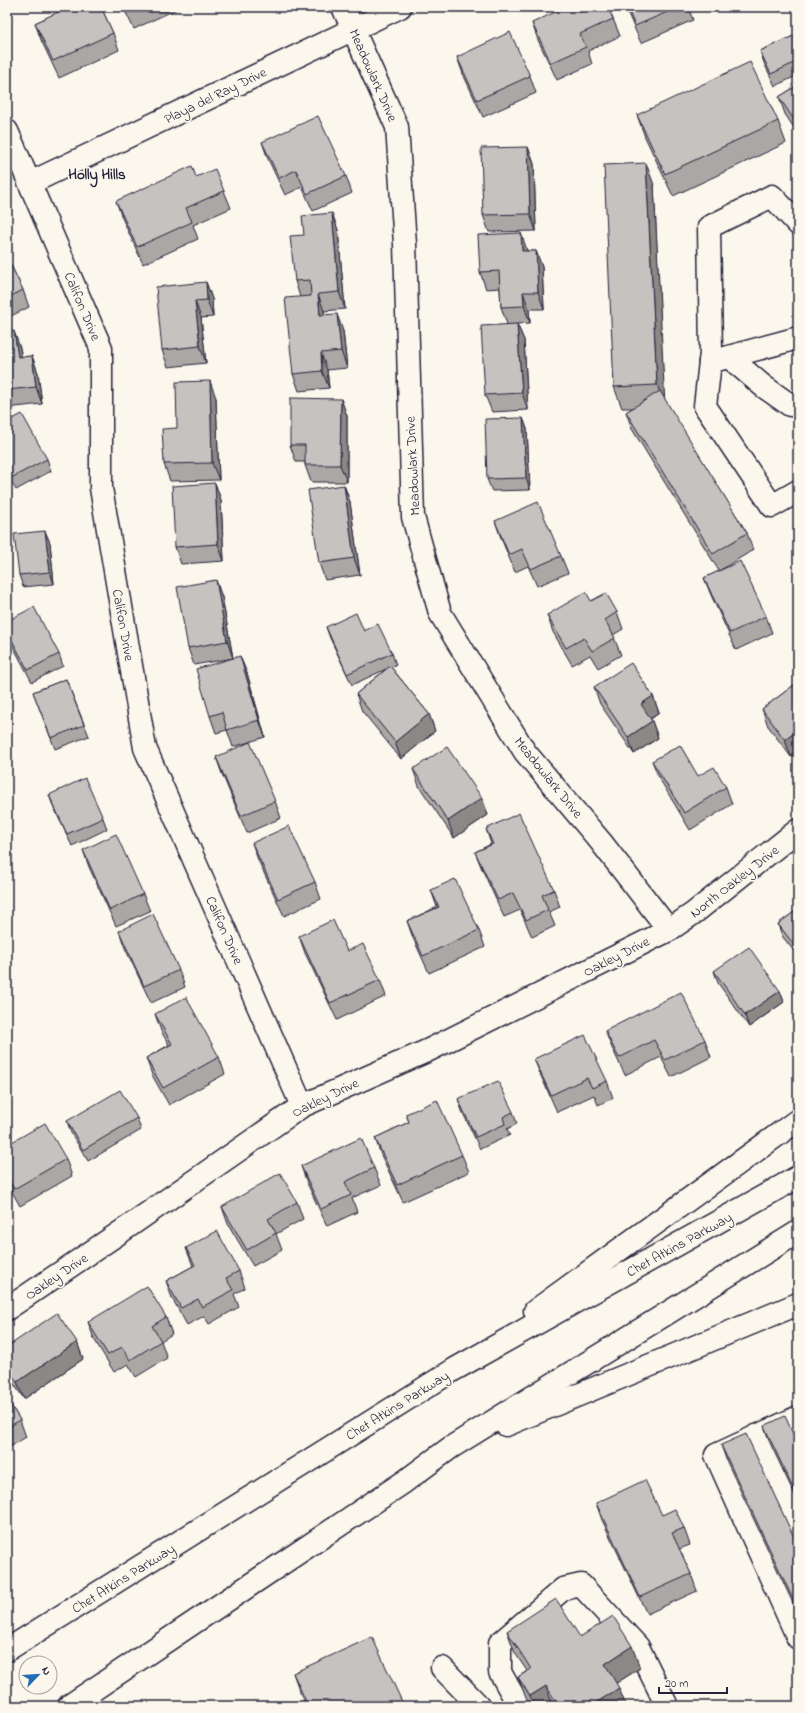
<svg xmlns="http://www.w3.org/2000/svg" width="805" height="1713" font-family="'Indie Flower',sans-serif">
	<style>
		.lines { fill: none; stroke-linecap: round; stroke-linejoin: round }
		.minor-casing { stroke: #22223b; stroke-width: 25 }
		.highway-casing { stroke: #22223b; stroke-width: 25 }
		.minor { stroke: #fbf7ec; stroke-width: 22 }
		.highway { stroke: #fbf7ec; stroke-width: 22 }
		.wall { fill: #aaa7a5; stroke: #22223b }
		.shaded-wall { fill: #8b8886; stroke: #22223b }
		.building { fill: #c6c2c0; stroke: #22223b }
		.labels { text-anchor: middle; stroke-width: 3.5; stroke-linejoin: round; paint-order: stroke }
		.street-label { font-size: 14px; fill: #22223b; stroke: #fbf7ec }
		.neighbourhood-label { font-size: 15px; font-weight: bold; fill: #22223b; stroke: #fbf7ec }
	</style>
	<rect width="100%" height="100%" fill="#fbf7ec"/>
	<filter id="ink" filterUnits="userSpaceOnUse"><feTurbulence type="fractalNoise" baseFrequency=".025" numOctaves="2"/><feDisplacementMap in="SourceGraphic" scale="8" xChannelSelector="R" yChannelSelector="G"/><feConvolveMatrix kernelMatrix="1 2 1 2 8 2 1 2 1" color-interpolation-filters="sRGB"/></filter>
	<g filter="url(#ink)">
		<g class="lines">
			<g class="minor-casing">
				<g id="minor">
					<polyline points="343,7 397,127 405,244 413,517 440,613 525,752 601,842 669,930"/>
					<polyline points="7,131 101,348 101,488 145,748 302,1106"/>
					<polyline points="30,183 400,7"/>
					<polyline points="798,224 772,196 709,227 711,353 705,406 772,506 798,491"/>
					<polyline points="729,357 763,386 790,405 798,402"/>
					<polyline points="710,362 798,338"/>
					<polyline points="7,1309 125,1229 302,1106 429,1050 669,930 694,913 798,830"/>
					<polyline points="798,1417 716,1455 798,1638"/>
					<polyline points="756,1436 798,1527"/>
					<polyline points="442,1668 479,1706"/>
					<polyline points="519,1706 500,1672 500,1643 563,1589 581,1585 638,1647 667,1706"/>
				</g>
			</g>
			<g class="highway-casing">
				<g id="highway">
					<polyline points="535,1311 798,1120"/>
					<polyline points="506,1425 798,1304"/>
					<polyline points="7,1650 455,1369 798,1177"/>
					<polyline points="69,1706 404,1482 450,1448 798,1232"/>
				</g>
			</g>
			<use href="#minor" class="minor"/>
			<use href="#highway" class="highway"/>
		</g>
		<g class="wall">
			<polygon points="62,7 101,7 113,33 119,50 59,78 41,40 35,23 63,10"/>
			<polygon points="123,7 181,7 134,29"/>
			<polygon points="625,7 688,7 693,20 641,43"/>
			<polygon points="613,19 620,36 588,51 592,64 557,80 538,40 532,23"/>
			<polygon points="798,34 798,75 775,86 764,63 760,51"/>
			<polygon points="457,57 530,76 536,93 483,117 463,74"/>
			<polygon points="798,85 798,134 785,114 779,97"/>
			<polygon points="637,115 778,121 786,143 673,196 645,137"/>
			<polygon points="262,142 346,176 352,193 313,211 302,187 285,195 268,159"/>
			<polygon points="528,147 534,164 536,231 489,232 483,215"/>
			<polygon points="196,177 224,191 231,208 193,225 198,239 143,264 122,218 116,201"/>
			<polygon points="654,185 664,399 747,533 753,550 719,571 766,616 772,633 736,650 711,595 704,578 719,571 632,429 626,412 633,408 622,408 614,387"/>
			<polygon points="332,213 338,230 345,309 324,311 325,315 343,331 347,368 327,370 329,388 299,391 293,374 300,297 295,281 304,235"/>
			<polygon points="527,250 527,251 536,251 542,267 544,309 529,309 530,323 517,324 524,340 528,410 492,412 485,395 507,324 501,307 500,288 486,289 480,272"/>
			<polygon points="7,257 23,290 29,307 7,318"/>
			<polygon points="206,282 212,299 213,317 201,318 206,363 168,367 162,350"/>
			<polygon points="7,332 20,348 22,357 32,356 38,373 42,404 7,408"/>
			<polygon points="216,398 219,480 170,481 164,464 177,428"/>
			<polygon points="341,399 347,416 347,482 311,482 305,465 305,462 296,462 290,445"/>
			<polygon points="523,418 527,429 530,490 492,491 487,479"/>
			<polygon points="7,422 47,459 51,471 16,490 7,474"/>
			<polygon points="215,483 221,500 224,561 181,564 175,547"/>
			<polygon points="344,485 350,502 360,575 325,580 319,563"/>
			<polygon points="495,521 561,556 568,573 537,586 528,566 515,572 501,538"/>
			<polygon points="45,531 50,543 54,584 23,587 19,575"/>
			<polygon points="222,597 233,658 194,665 188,648"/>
			<polygon points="591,601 617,612 623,629 613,635 621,655 598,668 590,655 572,665 553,632 547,615"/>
			<polygon points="7,621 59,654 63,666 32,682 7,635"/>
			<polygon points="326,627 364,631 392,653 396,665 391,667 429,714 435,731 401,759 362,711 356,694 386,669 352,685 330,638"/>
			<polygon points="247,673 265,737 233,747 227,730 216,733 210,716"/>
			<polygon points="66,679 89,736 55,749 33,692"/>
			<polygon points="798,682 798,752 791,757 768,726 762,709"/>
			<polygon points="594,687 653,696 659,713 651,719 652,721 658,738 634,754 600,704"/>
			<polygon points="216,757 275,801 281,818 247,833 222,774"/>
			<polygon points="652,761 726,787 732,804 690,830 659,778"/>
			<polygon points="413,769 482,798 488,815 454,838 419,786"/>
			<polygon points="49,795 103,818 107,829 72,846 53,806"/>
			<polygon points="486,829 554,890 560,907 549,912 555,926 532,937 520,910 504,917 482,869 475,852 491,844"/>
			<polygon points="252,843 315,882 321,899 284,916 258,860"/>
			<polygon points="83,850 143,894 150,911 116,926 89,867"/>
			<polygon points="431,890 479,930 485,947 429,973 413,938 407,921 437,907"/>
			<polygon points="798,909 798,956 782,936 778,924"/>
			<polygon points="119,931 179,970 185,987 151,1003 125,948"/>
			<polygon points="299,936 347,951 380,980 386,996 337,1020 305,953"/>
			<polygon points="714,971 780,991 784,1002 749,1027 718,983"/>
			<polygon points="155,1014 219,1057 225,1074 169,1105 152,1075 146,1058 169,1045 161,1031"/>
			<polygon points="605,1031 705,1040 711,1057 671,1077 661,1057 625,1075 612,1048"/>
			<polygon points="534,1059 607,1081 613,1098 598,1105 594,1095 557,1112 541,1076"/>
			<polygon points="458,1099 513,1112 517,1124 507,1129 510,1135 480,1149 462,1111"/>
			<polygon points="406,1114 462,1155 469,1172 403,1202 381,1155 375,1138 409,1122"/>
			<polygon points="137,1118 141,1130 88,1161 71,1133 67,1121"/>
			<polygon points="7,1145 66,1159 72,1176 20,1206 7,1183"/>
			<polygon points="301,1166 374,1168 381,1185 352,1198 357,1212 327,1226 307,1183"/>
			<polygon points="297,1202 303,1219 276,1234 282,1250 253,1266 228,1224 222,1207"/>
			<polygon points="186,1248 239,1271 245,1288 234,1294 239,1307 209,1324 204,1316 187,1325 172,1298 166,1281 193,1266"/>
			<polygon points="166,1317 172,1334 161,1341 167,1358 136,1377 128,1364 114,1372 94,1339 88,1322"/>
			<polygon points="77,1342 83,1359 24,1399 7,1374 7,1347"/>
			<polygon points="7,1399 20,1420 26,1437 7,1449"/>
			<polygon points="764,1426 798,1445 798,1502 770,1443"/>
			<polygon points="721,1445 798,1546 798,1614 727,1462"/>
			<polygon points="596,1503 662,1515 684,1528 690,1545 679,1549 691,1574 697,1591 647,1614 602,1520"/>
			<polygon points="507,1631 580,1637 640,1668 616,1683 626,1706 531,1706 526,1698 518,1677 527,1671 515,1653"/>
			<polygon points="293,1673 404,1706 306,1706 301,1695"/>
		</g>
		<g class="shaded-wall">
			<polygon points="528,147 534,164 536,231 530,214"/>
			<polygon points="646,163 654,185 665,406 657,385"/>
			<polygon points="332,213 338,230 345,309 339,292"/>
			<polygon points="521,233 527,250 528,268 522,251"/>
			<polygon points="536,251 542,267 544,309 538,292"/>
			<polygon points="206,282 212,299 213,317 207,300"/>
			<polygon points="523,292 529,309 530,323 524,306"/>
			<polygon points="318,294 324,311 327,332 320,315"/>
			<polygon points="195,301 201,318 206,363 200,346"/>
			<polygon points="337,314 343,331 347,368 341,351"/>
			<polygon points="517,324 524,340 528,410 522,393"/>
			<polygon points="14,331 20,348 24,374 18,357"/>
			<polygon points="321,353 327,370 329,388 322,371"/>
			<polygon points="32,356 38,373 42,404 36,387"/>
			<polygon points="210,381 216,398 219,480 212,463"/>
			<polygon points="341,399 347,416 347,482 340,465"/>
			<polygon points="523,418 527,429 530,490 526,478"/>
			<polygon points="215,483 221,500 224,561 218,544"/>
			<polygon points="344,485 350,502 360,575 354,558"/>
			<polygon points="45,531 50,543 54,584 50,572"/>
			<polygon points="216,580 222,597 233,658 227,641"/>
			<polygon points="240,656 247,673 265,737 259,720"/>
			<polygon points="653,696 659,713 647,721 641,704"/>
			<polygon points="429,714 435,731 401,759 395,742"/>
			<polygon points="652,721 658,738 634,754 628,737"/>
			<polygon points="798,730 798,752 791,757 785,740"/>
			<polygon points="482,798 488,815 454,838 448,821"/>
			<polygon points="780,991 784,1002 749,1027 745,1015"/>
			<polygon points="77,1342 83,1359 24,1399 17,1382"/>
			<polygon points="632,1646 640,1668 612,1686 605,1664"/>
			<polygon points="546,1686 553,1706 534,1706 530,1696"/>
			<polygon points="619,1688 626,1706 591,1706"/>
		</g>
		<g class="building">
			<polygon points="63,7 101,7 113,33 53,61 35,23 64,9"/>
			<polygon points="125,7 138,7 127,12"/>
			<polygon points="566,7 608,7 613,19 580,34 586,47 551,63 532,23"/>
			<polygon points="627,7 679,7 635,26"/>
			<polygon points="510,32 530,76 477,100 457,57"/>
			<polygon points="798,34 798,61 771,74 760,51"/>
			<polygon points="750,62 778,121 665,174 637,115"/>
			<polygon points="798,85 798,126 779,97"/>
			<polygon points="318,116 346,176 307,194 296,170 279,178 262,142"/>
			<polygon points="528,147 530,214 483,215 481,148"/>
			<polygon points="646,163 657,385 614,387 604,165"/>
			<polygon points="192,166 196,177 215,169 224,191 186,208 192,222 137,247 116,201"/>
			<polygon points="332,213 339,292 318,294 320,315 337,314 341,351 321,353 322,371 293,374 285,298 311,296 310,280 295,281 290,236 304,235 302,216"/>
			<polygon points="521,233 522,251 536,251 538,292 523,292 524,306 501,307 499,271 480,272 478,235"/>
			<polygon points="7,257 23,290 7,298"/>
			<polygon points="206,282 207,300 195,301 200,346 162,350 156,287"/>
			<polygon points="517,324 522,393 485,395 481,326"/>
			<polygon points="14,331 18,357 32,356 36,387 7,390 7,332"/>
			<polygon points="210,381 212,463 164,464 162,429 177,428 176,382"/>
			<polygon points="660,391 747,533 713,554 626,412"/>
			<polygon points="290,398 341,399 340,465 305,465 305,445 290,445"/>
			<polygon points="22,414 47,459 11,478 7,470 7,422"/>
			<polygon points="523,418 526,478 487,479 485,419"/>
			<polygon points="215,483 218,544 175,547 172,486"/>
			<polygon points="344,485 354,558 319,563 308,490"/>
			<polygon points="538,502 561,556 531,569 522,549 509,555 495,521"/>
			<polygon points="45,531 50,572 19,575 14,534"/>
			<polygon points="740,561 766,616 730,633 704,578"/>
			<polygon points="216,580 227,641 188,648 177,587"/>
			<polygon points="586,592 591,601 606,593 617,612 605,620 615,638 592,651 584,638 566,648 547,615"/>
			<polygon points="34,607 59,654 28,670 7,631 7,621"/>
			<polygon points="356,613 364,631 378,624 392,653 347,674 326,627"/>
			<polygon points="240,656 259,720 227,730 222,712 210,716 196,669"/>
			<polygon points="631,663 653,696 641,704 652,721 628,737 594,687"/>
			<polygon points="390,666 429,714 395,742 356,694"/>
			<polygon points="66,679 84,725 51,738 33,692"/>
			<polygon points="798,682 798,730 785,740 762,709"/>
			<polygon points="250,742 275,801 241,816 216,757"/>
			<polygon points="680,745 698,776 714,767 726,787 684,813 652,761"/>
			<polygon points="447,747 482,798 448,821 413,769"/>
			<polygon points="85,778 103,818 67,834 49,795"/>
			<polygon points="519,813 554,890 542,895 548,910 526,920 513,893 498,900 475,852 493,844 486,829"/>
			<polygon points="289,826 315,882 278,899 252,843"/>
			<polygon points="116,834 143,894 110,910 83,850"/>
			<polygon points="455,879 479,930 423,956 407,921 439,907 431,890"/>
			<polygon points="798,909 798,950 778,924"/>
			<polygon points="153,914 179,970 144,986 119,931"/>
			<polygon points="333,920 347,951 363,944 380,980 330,1003 299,936"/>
			<polygon points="749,947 780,991 745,1015 714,971"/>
			<polygon points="681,992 705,1040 665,1060 654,1040 619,1058 605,1031"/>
			<polygon points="186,997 219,1057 163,1088 146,1058 172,1044 155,1014"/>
			<polygon points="585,1035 607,1081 592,1088 587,1078 551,1095 534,1059"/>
			<polygon points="498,1081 513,1112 503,1117 505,1124 476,1137 458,1099"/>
			<polygon points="120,1090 137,1118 83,1150 67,1121"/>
			<polygon points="437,1100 462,1155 397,1185 375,1138 409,1122 406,1114"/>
			<polygon points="45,1123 66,1159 14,1189 7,1177 7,1145"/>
			<polygon points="361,1138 374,1168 345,1182 351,1195 321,1209 301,1166"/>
			<polygon points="280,1173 297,1202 268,1219 276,1233 247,1250 222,1207"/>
			<polygon points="217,1231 239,1271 226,1278 233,1290 202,1307 198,1299 181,1308 166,1281 195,1265 186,1248"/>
			<polygon points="147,1286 166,1317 152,1326 161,1341 130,1360 122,1347 108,1355 88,1322"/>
			<polygon points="57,1313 77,1342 17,1382 7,1367 7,1347"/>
			<polygon points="7,1399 20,1420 7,1428"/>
			<polygon points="785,1416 798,1445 798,1499 764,1426"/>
			<polygon points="746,1434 798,1546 798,1610 721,1445"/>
			<polygon points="645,1480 662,1515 675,1509 684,1528 672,1533 691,1574 640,1597 596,1503"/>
			<polygon points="556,1599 580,1637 613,1616 632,1646 605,1664 619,1688 591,1706 559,1706 546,1686 530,1696 518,1677 531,1669 507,1631"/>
			<polygon points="372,1637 404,1706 308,1706 293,1673"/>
		</g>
	</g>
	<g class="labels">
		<g class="street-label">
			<text transform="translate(374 75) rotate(66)" y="5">Meadowlark Drive</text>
			<text transform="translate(215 95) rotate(-26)" y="5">Playa del Ray Drive</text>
			<text transform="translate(83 306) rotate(67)" y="5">Califon Drive</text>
			<text transform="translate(412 466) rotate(-93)" y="5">Meadowlark Drive</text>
			<text transform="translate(124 625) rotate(80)" y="5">Califon Drive</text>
			<text transform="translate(549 777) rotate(51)" y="5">Meadowlark Drive</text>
			<text transform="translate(734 881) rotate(-38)" y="5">North Oakley Drive</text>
			<text transform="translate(225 930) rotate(66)" y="5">Califon Drive</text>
			<text transform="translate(616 956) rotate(-27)" y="5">Oakley Drive</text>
			<text transform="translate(325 1097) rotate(-26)" y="5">Oakley Drive</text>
			<text transform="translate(679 1244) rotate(-29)" y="5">Chet Atkins Parkway</text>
			<text transform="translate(56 1276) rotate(-34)" y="5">Oakley Drive</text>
			<text transform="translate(397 1405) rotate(-32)" y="5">Chet Atkins Parkway</text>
			<text transform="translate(123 1578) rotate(-32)" y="5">Chet Atkins Parkway</text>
		</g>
		<g class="neighbourhood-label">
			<text x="97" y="179">Holly Hills</text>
		</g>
	</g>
	<rect width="805" height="1713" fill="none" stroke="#fbf7ec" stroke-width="24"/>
	<rect x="12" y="12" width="781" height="1689" fill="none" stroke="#22223b" stroke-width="1.5" filter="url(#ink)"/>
	<g transform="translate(38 1675) rotate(65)"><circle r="19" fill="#fbf7ec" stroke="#a4a2a5"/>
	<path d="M0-3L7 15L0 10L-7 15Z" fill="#1f6fb2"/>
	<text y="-6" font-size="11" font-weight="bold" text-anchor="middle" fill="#22223b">N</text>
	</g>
	<path d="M659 1687v6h68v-6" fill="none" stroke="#22223b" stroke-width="2"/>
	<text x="665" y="1687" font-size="12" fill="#22223b" stroke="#fbf7ec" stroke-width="3" paint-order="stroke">20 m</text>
</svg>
